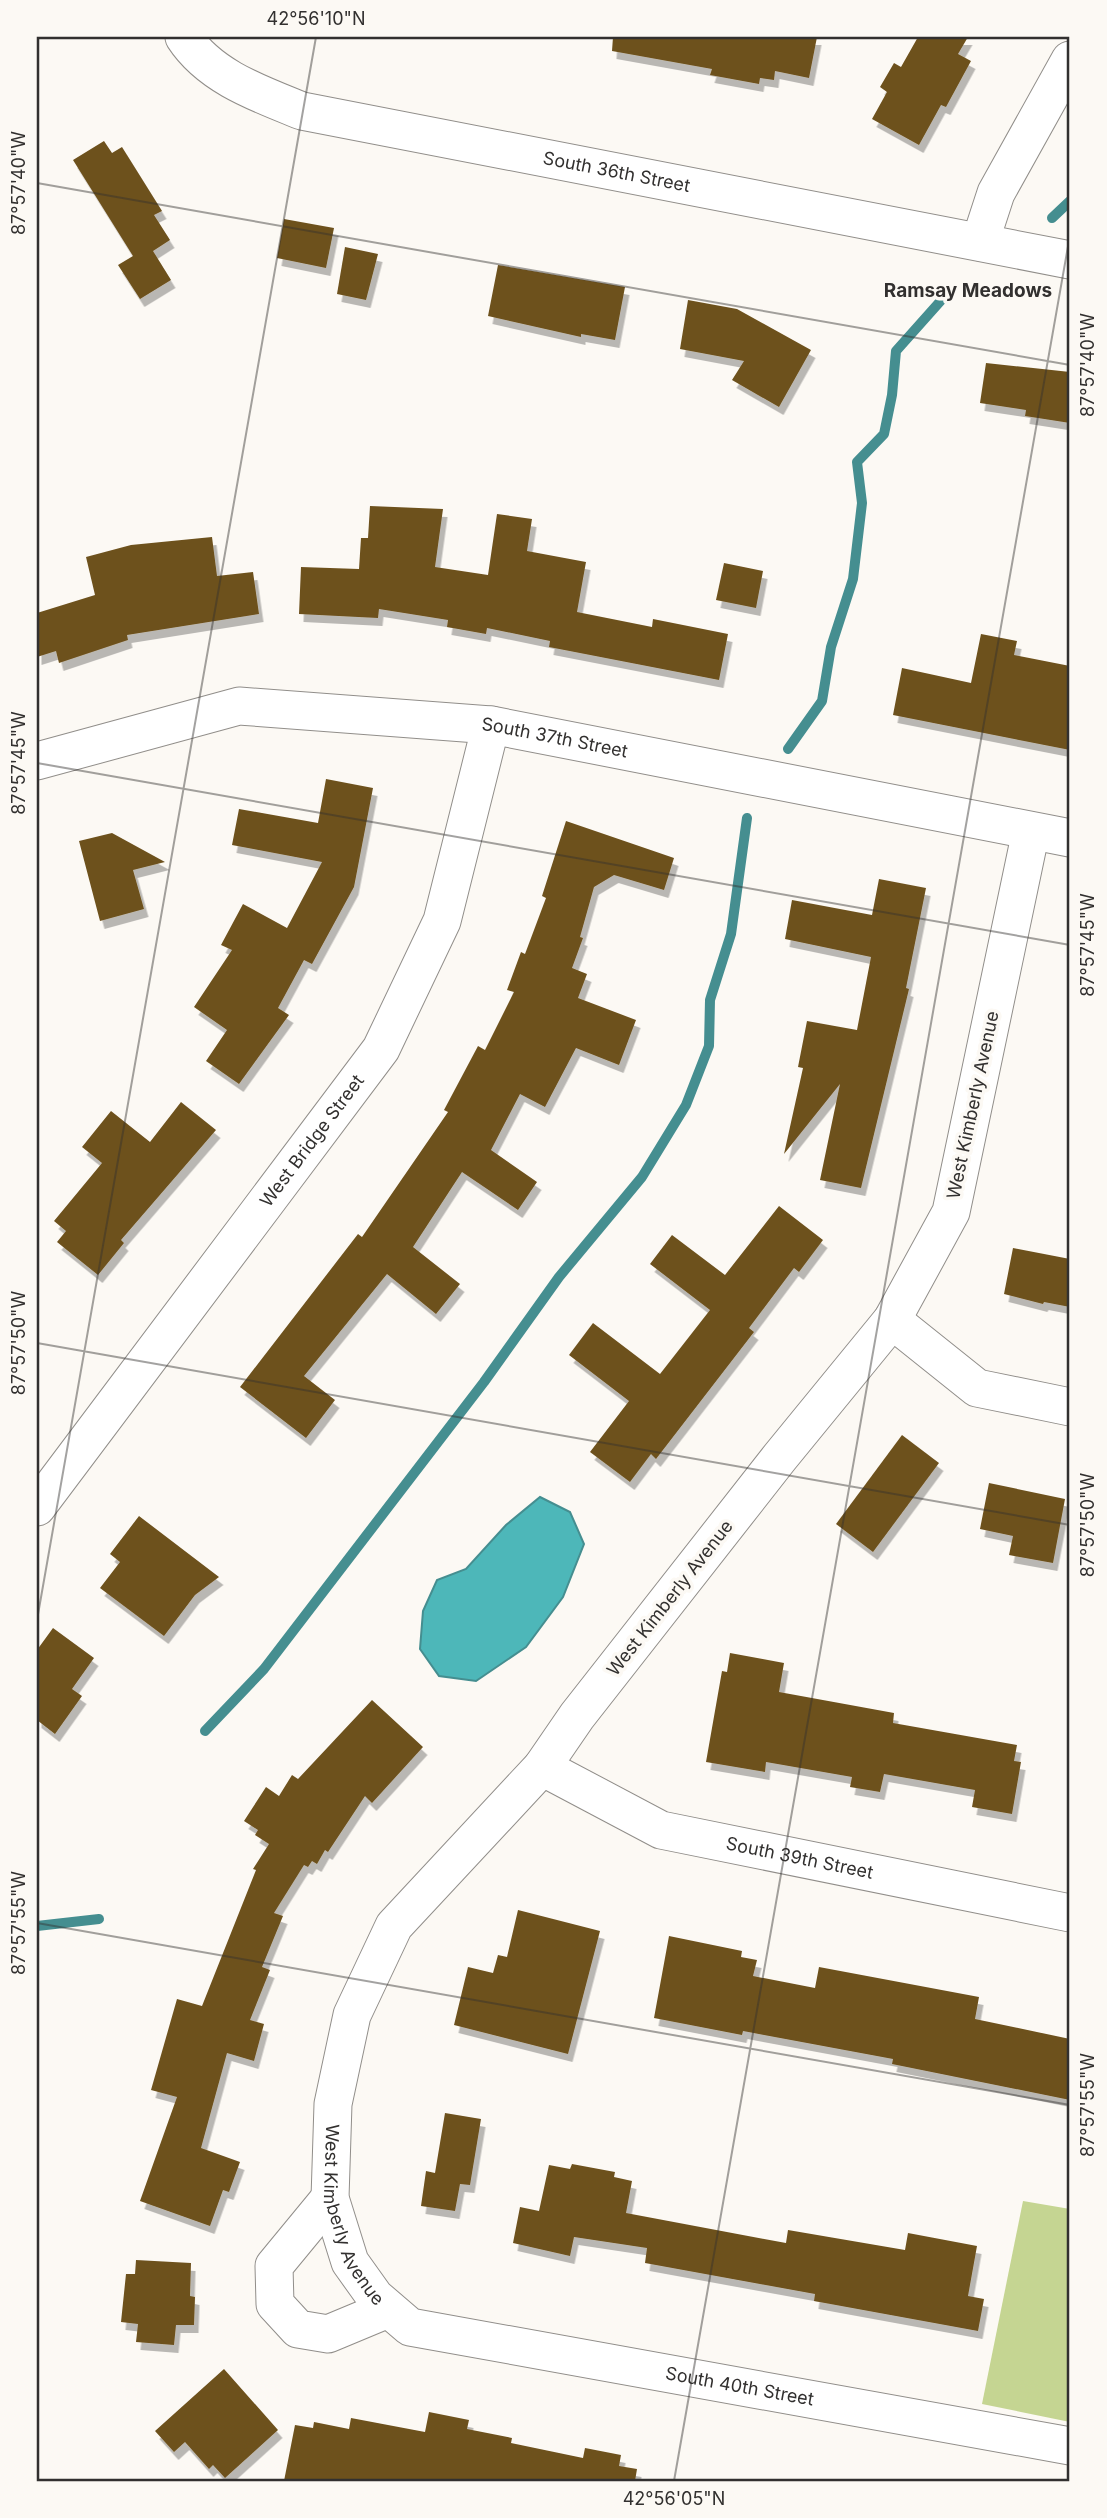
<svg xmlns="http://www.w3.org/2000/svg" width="1107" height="2518" font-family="Inter,sans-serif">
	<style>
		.green { fill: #c5d592 }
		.water { fill: #4db7b9; stroke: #458e90; stroke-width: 2 }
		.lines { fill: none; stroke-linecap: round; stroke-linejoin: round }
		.stream { stroke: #458e90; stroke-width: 10 }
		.building { fill: #6d511d; filter: url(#shadow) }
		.minor-casing { stroke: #918e8a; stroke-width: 39 }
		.minor { stroke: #fff; stroke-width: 37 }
		.ticks { fill: none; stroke: #32302f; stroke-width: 2; stroke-opacity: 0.45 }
		.labels { text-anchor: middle; stroke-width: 7; stroke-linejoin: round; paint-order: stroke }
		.street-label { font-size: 18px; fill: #32302f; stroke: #fcf9f4 }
		.neighbourhood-label { font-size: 19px; font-weight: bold; fill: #32302f; stroke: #fcf9f4 }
		.neatline { fill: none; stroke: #32302f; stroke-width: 2.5 }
		.ticks-label { font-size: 18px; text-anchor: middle; fill: #32302f }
	</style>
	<defs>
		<filter id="shadow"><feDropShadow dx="4.5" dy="8" stdDeviation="0" flood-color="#0004"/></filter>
	</defs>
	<rect width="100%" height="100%" fill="#fcf9f4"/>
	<polygon class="green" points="1023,2201 1070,2209 1070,2422 982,2404"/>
	<polygon class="water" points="540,1497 570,1512 584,1544 563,1597 526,1647 476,1681 439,1676 420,1649 423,1611 437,1580 466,1569 506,1525"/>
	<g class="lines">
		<g class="stream">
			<polyline points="1052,218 1070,201"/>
			<polyline points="788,749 822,701 831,647 853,579 862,503 857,462 884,434 892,395 896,351 945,296"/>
			<polyline points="205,1731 264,1669 484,1382 559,1277 642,1177 686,1105 709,1046 710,1000 731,934 747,818"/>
			<polyline points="37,1926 99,1919"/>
		</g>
	</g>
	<g class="building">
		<polygon points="613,37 817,37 809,78 775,71 774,80 760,78 759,84 710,75 712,69 612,51"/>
		<polygon points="918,37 968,37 958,54 971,61 946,107 941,105 919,145 872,119 887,92 880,87 894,63 901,67"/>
		<polygon points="104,141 112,153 122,147 162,211 154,215 170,240 153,251 171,280 140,299 118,265 133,256 73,160"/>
		<polygon points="284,219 334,228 326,268 277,258"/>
		<polygon points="345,247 378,254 366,300 337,294"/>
		<polygon points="498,265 625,287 615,340 581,334 581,337 488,316"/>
		<polygon points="688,300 737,309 811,350 779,407 732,380 744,361 680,349"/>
		<polygon points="986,363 1070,372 1070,423 1025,416 1026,410 980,403"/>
		<polygon points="370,506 443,509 435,567 488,575 497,514 532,519 527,551 586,562 577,612 652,627 653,619 728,634 719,680 549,647 550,641 487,628 486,634 447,627 448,620 379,609 378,618 299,614 301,567 359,569 361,538 368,538"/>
		<polygon points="212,537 217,576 253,572 259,614 127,635 128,640 59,663 56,651 37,657 37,613 95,595 86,557 131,545"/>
		<polygon points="724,563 763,571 756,608 716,600"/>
		<polygon points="981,634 1017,641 1014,655 1070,666 1070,750 893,715 902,668 971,683"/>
		<polygon points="326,779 373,788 354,887 312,964 304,960 278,1008 289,1015 239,1084 206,1061 227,1030 194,1007 232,950 221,945 243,904 287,928 322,862 232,845 239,809 318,823"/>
		<polygon points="566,821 674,858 664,890 614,875 594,887 580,937 583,938 572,968 587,974 578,998 636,1020 619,1065 576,1048 545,1107 520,1094 491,1150 537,1182 518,1210 462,1172 413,1247 460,1284 436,1314 387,1274 304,1376 335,1400 306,1438 240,1387 358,1234 362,1237 448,1112 444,1110 478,1046 485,1050 514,992 507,990 521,952 525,954 546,898 542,896"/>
		<polygon points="112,833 165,862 133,870 144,909 100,921 79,841"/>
		<polygon points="879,879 926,888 906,988 909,989 861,1188 820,1180 840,1084 784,1154 803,1068 798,1067 807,1021 857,1030 871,957 785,939 792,900 872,915"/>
		<polygon points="181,1102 216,1130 121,1240 124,1243 98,1275 57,1242 66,1231 54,1221 102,1163 82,1147 111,1111 150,1142"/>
		<polygon points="779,1206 823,1240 799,1272 794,1268 749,1328 754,1332 656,1459 651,1454 630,1482 590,1452 629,1401 569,1355 593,1323 660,1374 710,1310 650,1264 672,1235 725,1275"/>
		<polygon points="1013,1248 1070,1259 1070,1307 1044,1302 1043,1304 1004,1294"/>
		<polygon points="902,1435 939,1463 873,1552 836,1524"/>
		<polygon points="989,1483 1065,1499 1053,1563 1009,1555 1013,1536 980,1529"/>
		<polygon points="139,1516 219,1577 195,1595 164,1636 100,1588 120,1562 110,1554"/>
		<polygon points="53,1628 94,1658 72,1689 82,1696 55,1734 37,1720 37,1650"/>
		<polygon points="730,1653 784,1663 779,1692 894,1713 893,1723 1017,1745 1014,1761 1021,1762 1012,1814 972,1807 975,1790 884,1774 880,1792 850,1787 852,1777 766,1762 765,1772 706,1762 722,1671 727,1672"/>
		<polygon points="372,1700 423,1747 372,1803 365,1796 328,1852 325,1850 317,1864 312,1861 308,1867 304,1865 274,1913 283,1916 262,1967 270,1970 250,2020 264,2024 254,2061 227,2053 201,2148 240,2162 229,2192 223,2190 210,2226 140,2201 177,2097 151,2090 177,1999 202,2006 256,1870 253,1869 269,1844 255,1835 258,1830 244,1821 266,1787 279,1796 292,1775 298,1779"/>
		<polygon points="518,1910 600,1931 568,2054 454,2025 468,1967 493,1973 498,1955 507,1957"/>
		<polygon points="669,1936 742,1951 741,1957 757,1960 753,1976 815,1988 819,1967 979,1997 975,2019 1070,2039 1070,2100 892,2064 893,2059 743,2031 742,2035 654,2018"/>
		<polygon points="445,2113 481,2119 470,2185 460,2184 455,2211 421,2206 426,2171 435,2173"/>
		<polygon points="572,2164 615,2172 614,2177 632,2181 626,2213 786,2243 788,2230 905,2250 908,2233 977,2246 968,2296 984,2299 978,2331 814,2301 815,2294 645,2263 647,2248 574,2237 570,2256 513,2243 520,2207 539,2211 549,2165 570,2169"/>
		<polygon points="136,2260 191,2263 190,2296 195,2297 194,2325 176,2325 174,2345 136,2342 138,2324 121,2322 126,2274 135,2274"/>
		<polygon points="224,2369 278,2430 225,2478 213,2465 209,2469 185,2442 174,2452 155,2431"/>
		<polygon points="429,2412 469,2420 467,2429 512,2438 511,2443 583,2458 585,2448 621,2455 619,2466 637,2469 635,2481 284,2481 295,2425 313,2428 314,2422 349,2429 351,2418 425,2432"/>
	</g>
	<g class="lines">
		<g class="minor-casing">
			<g id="minor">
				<path id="s1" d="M 184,37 C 210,77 260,94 302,111 L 1070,260"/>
				<polyline points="980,242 996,193 1070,60"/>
				<path id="s2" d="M 37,761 L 239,706 L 491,725 L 1070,838"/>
				<path id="s3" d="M 1031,831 L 951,1212 L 892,1320 L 780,1457 L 577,1716 L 542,1767 L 394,1926 L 352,2015 L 333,2104 L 330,2198 L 350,2262 L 375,2297 L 410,2327 L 1070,2446"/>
				<polyline points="892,1320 977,1388 1070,1407"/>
				<path id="s4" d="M 37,1507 L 381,1049 L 442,921 L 491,725"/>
				<path id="s5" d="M 542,1767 L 661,1830 L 1070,1913"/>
				<polyline points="330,2198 274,2266 275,2304 298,2329 328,2334 388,2309"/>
			</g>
		</g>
		<use href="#minor" class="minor"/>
	</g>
	<path class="ticks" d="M 37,183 L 1070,365M 37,763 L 1070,945M 37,1343 L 1070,1525M 37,1620 L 316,37M 37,1923 L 1070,2105M 674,2481 L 1070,235"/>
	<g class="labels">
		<g class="street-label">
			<text dy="6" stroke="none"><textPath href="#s1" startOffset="462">South 36th Street</textPath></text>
			<text dy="6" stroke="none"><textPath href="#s2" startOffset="527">South 37th Street</textPath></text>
			<text transform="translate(973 1105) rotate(-78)" y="6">West Kimberly Avenue</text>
			<text dy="6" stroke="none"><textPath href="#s4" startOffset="458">West Bridge Street</textPath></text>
			<text transform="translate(670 1598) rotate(-52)" y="6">West Kimberly Avenue</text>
			<text dy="6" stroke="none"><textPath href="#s5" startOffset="276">South 39th Street</textPath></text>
			<text dy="6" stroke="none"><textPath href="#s3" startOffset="1603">West Kimberly Avenue</textPath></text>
			<text dy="6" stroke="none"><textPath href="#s3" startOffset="2072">South 40th Street</textPath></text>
		</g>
		<g class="neighbourhood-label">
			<text x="968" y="297">Ramsay Meadows</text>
		</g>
	</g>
	<rect width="1107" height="2518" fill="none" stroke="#fcf9f4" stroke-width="77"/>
	<rect x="38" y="38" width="1030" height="2442" class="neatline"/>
	<g class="ticks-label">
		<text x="316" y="25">42°56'10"N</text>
		<text transform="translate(19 183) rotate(-90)" y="6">87°57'40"W</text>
		<text transform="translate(1088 365) rotate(-90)" y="6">87°57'40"W</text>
		<text transform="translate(19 763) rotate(-90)" y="6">87°57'45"W</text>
		<text transform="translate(1088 945) rotate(-90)" y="6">87°57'45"W</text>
		<text transform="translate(19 1343) rotate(-90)" y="6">87°57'50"W</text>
		<text transform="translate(1088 1525) rotate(-90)" y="6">87°57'50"W</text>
		<text transform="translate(19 1923) rotate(-90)" y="6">87°57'55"W</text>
		<text transform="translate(1088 2105) rotate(-90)" y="6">87°57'55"W</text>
		<text x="674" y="2505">42°56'05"N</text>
	</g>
</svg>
